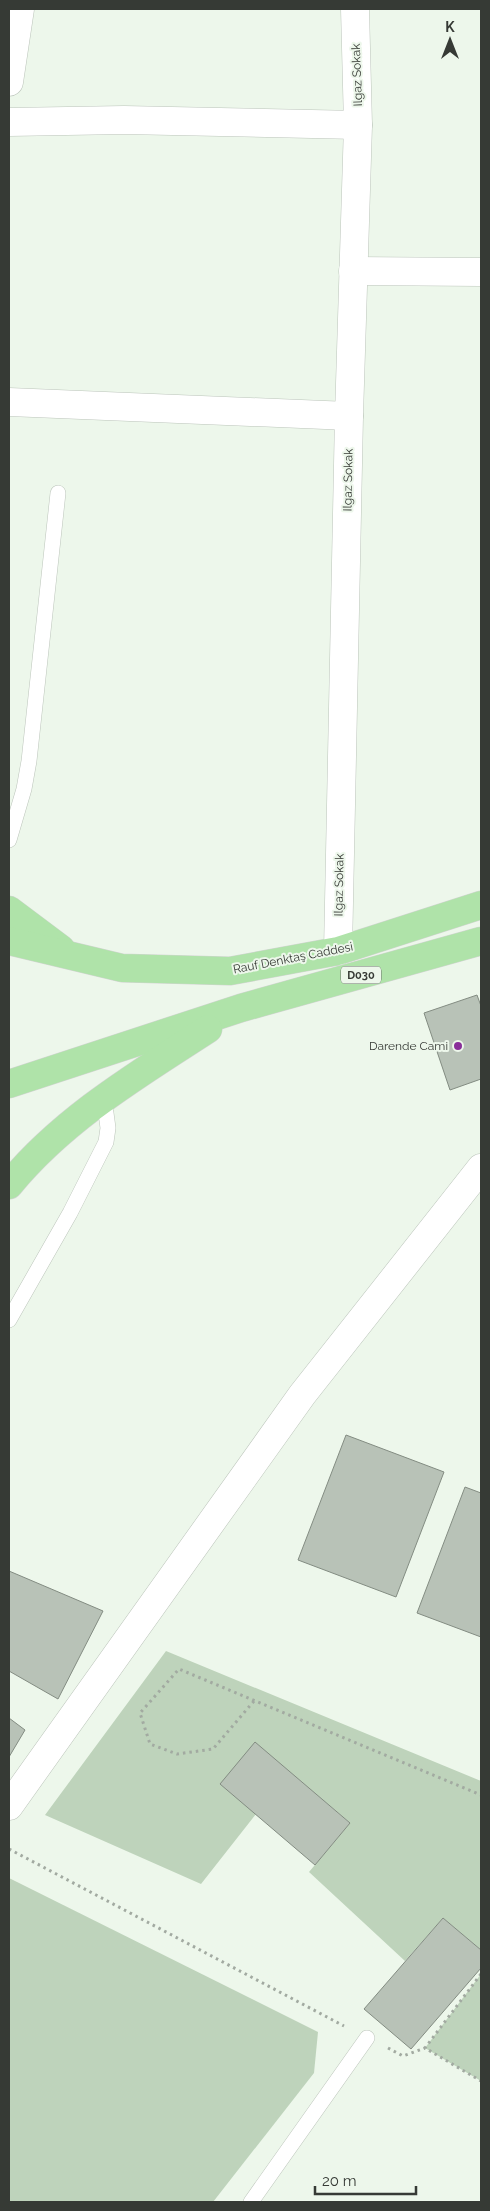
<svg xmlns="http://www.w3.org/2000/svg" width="490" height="2211" font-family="Raleway,sans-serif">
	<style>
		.green { fill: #bed3bb }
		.building { fill: #b8c2b7; stroke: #838c82 }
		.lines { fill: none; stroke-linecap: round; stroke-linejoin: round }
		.service-casing { stroke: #bcc5bb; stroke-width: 16 }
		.minor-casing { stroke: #bcc5bb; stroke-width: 29 }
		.primary-casing { stroke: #d3d4d3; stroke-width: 29 }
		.path { stroke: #a2aaa1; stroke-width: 3; stroke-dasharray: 2.5 4; stroke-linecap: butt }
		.service { stroke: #fff; stroke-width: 15 }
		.minor { stroke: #fff; stroke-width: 28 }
		.primary { stroke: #afe3a9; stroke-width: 28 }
		.poi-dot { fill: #892e99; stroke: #edf7eb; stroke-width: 2 }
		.labels { text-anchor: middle; stroke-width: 4; stroke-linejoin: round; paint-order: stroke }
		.shield { fill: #edf7eb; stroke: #6d736c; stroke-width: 1 }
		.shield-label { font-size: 11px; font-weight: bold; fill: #363a35 }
		.street-label { font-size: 12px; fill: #363a35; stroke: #edf7eb }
		.poi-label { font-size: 12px; fill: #363a35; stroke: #edf7eb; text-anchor: end }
	</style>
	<rect width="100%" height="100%" fill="#edf7eb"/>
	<g class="green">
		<polygon points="166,1651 481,1781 481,1950 443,1918 405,1961 309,1872 350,1823 255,1743 256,1814 201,1884 45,1815"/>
		<polygon points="9,1878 318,2032 314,2073 213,2202 9,2202"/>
		<polygon points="481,1974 481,2081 425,2048"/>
	</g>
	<g class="building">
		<polygon points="477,995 481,1006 481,1079 450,1090 424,1013"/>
		<polygon points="346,1435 444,1472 396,1597 298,1560"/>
		<polygon points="465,1487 481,1493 481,1637 417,1613"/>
		<polygon points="9,1571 103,1611 58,1699 9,1671"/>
		<polygon points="9,1718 25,1730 9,1757"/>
		<polygon points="255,1742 350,1823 315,1865 220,1784"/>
		<polygon points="443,1918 481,1950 481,1968 411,2049 364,2009"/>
	</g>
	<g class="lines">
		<g class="service-casing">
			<g id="service">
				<polyline points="9,840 24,789 29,761 58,493"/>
				<polyline points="9,1320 70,1213 106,1142 108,1128 106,1113 100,1099"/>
				<polyline points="251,2202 367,2038"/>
			</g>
		</g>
		<g class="minor-casing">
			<g id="minor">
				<polyline points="9,82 20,9"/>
				<polyline points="9,122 124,120 358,125"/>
				<polyline points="353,271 481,272"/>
				<polyline points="9,402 349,416"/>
				<polyline points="338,951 349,416 358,125 355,9"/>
				<polyline points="9,1806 302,1395 481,1168"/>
			</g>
		</g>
		<g class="primary-casing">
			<g id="primary">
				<polyline points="9,910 61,949"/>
				<polyline points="9,941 122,968 230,971 338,951 481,905"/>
				<polyline points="9,1084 241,1008 481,941"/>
				<path d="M 9,1185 C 63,1119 137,1075 208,1029"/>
			</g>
		</g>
		<g class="path">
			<polyline points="254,1701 213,1749 177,1754 150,1744 140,1713 179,1669 481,1795"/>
			<polyline points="9,1849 344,2026"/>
			<polyline points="481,1974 425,2048 481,2081"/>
			<polyline points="388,2048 403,2056 425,2048"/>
		</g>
		<use href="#service" class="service"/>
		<use href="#minor" class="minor"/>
		<use href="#primary" class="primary"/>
	</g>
	<circle class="poi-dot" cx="458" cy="1046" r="5"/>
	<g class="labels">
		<rect class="shield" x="341" y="966.5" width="40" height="17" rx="4"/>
		<g class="shield-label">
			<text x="361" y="979">D030</text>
		</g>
		<g class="street-label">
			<text transform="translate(357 75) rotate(-92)" y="4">Ilgaz Sokak</text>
			<text transform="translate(348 480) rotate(-89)" y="4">Ilgaz Sokak</text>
			<text transform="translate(339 885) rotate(-89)" y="4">Ilgaz Sokak</text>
			<text transform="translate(293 958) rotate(-11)" y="4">Rauf Denktaş Caddesi</text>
		</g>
		<g class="poi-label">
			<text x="448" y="1050">Darende Cami</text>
		</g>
	</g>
	<rect width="490" height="2211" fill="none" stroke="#363a35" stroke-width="20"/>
	<g transform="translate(450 40)" stroke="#edf7eb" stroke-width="4" paint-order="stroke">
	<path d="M0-4L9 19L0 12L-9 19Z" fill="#363a35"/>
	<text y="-8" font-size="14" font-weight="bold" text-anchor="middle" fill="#363a35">K</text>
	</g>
	<path d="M315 2186v8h101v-8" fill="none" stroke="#363a35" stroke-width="2.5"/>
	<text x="322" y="2186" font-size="15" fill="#363a35" stroke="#edf7eb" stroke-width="4" paint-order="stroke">20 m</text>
</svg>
